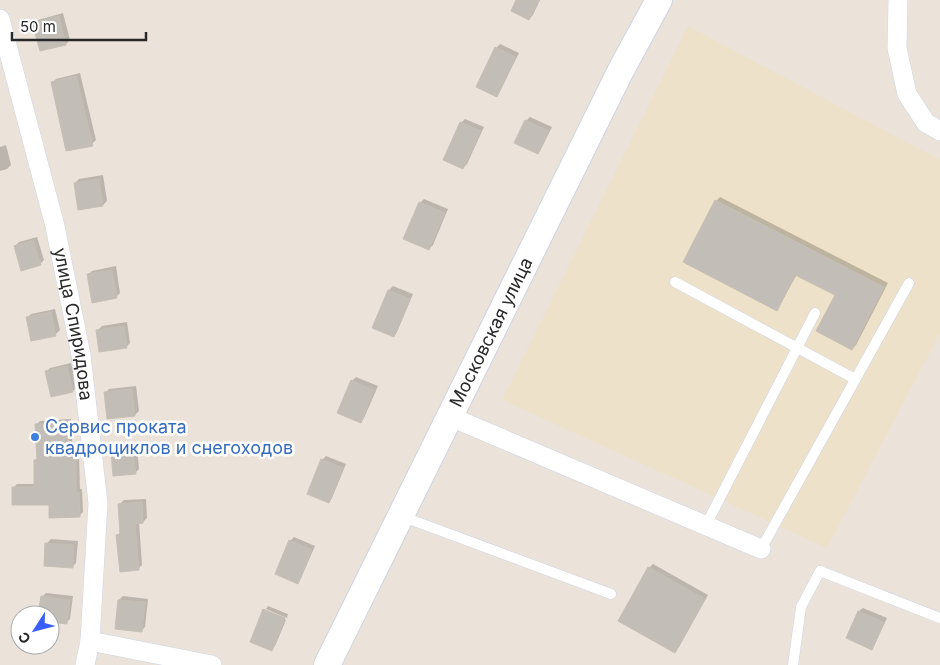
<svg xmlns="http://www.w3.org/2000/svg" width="940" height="665" font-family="Inter,sans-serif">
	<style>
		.education { fill: #ede1c9 }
		.shadow { fill: #0003 }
		.building { fill: #c3bdb7; stroke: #c6bfb4 }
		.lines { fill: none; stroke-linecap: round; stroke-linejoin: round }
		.lane-casing { stroke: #cfd3e2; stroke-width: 11 }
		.street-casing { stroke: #cfd3e2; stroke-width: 20 }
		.secondary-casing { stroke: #cfd3e2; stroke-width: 28 }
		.lane { stroke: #fff; stroke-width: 10 }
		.street { stroke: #fff; stroke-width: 19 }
		.secondary { stroke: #fff; stroke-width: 26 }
		.shop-dot { fill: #3f7fe0; stroke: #fff; stroke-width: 2 }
		.labels { text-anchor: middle; stroke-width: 5; stroke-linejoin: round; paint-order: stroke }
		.street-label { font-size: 18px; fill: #282828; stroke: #fff }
		.shop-label { font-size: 18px; fill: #366cbe; stroke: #fff; text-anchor: start }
	</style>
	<rect width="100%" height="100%" fill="#ebe3da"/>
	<polygon class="education" points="688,26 940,160 940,333 827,548 502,400"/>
	<g class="shadow">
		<polygon points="517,0 540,0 533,15 529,19"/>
		<polygon points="63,13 70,40 66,44 41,50 34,24 38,20"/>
		<polygon points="500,44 519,53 500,91 496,95 496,48"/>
		<polygon points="80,73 96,140 92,144 52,83 56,79"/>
		<polygon points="530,117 552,127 541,149 538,153 526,121"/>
		<polygon points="465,119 484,127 467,164 463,168 461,123"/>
		<polygon points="6,145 11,165 7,169 0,171 0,147"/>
		<polygon points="103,175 107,201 103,205 79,209 75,183 79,179"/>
		<polygon points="720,197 888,283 856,345 852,349 836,294 797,274 780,305 776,309 716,201"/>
		<polygon points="424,199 448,209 433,245 429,249 405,239 420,203"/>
		<polygon points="37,237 44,260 40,264 15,246 19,242"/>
		<polygon points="116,266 120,293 116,297 88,275 92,271"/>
		<polygon points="393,286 413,294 397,332 393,336 389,290"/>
		<polygon points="55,309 60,330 56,334 32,339 27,318 31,314"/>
		<polygon points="127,322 130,343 126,347 98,330 102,326"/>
		<polygon points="71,363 77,387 73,391 46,372 50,368"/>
		<polygon points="356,377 378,386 364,418 360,422 352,381"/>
		<polygon points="136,386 139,411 135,415 105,393 109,389"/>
		<polygon points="71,419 73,456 79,456 80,489 82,489 83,512 79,516 13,488 17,484 35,484 35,460 38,457 36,425 40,421"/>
		<polygon points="137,448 139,469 135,473 113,454 117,450"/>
		<polygon points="326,456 346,464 332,498 329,502 322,460"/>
		<polygon points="146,499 147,518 143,522 139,522 142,565 138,569 118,535 122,531 120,504 124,500"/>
		<polygon points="294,537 315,546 301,578 297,582 290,541"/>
		<polygon points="51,539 78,541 76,563 72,567 47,543"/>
		<polygon points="653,564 708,595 679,647 675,651 649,568"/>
		<polygon points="46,593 73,596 70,619 66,623 50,621 50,615 39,615 42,597"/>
		<polygon points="123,596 148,599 145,627 141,631 116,628 119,600"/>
		<polygon points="268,606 288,614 287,618 266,609"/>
		<polygon points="863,608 887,618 875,644 871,648 859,611"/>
		<polygon points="264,611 286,620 275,646 271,650"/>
	</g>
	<g class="building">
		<polygon points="516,0 539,0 529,20 511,11"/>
		<polygon points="59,16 66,45 40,51 32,23"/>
		<polygon points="495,47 516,57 497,97 476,87"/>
		<polygon points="76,76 93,146 66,151 51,82"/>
		<polygon points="525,120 549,131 538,154 514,143"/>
		<polygon points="460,122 481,131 463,169 443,160"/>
		<polygon points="99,179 103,206 78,210 74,183"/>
		<polygon points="715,200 884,287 852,350 816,331 835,295 795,275 777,311 683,262"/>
		<polygon points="419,202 445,213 429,250 403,239"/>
		<polygon points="33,240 41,265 21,271 14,246"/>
		<polygon points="112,270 117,298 92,303 87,274"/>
		<polygon points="388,290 410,299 394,337 372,328"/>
		<polygon points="51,312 56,336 31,341 26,317"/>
		<polygon points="124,326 127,348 99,352 96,330"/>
		<polygon points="67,366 73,392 51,397 45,371"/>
		<polygon points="351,380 374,390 361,423 337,413"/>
		<polygon points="132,389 135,416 107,419 104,392"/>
		<polygon points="67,423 70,459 76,459 76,492 79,492 80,517 49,518 49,505 12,505 12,487 34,487 34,460 37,460 35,424"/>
		<polygon points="133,451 136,474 113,476 111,453"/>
		<polygon points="321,459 343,468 329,503 307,494"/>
		<polygon points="142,502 143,523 135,524 139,570 120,572 116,535 120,534 118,504"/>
		<polygon points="289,540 312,550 298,584 275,574"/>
		<polygon points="45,543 74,545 73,568 44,566"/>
		<polygon points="648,567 705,599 675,653 618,621"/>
		<polygon points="41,596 70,600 67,624 50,622 50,615 38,615"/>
		<polygon points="118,600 145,602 142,632 115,629"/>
		<polygon points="263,609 285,618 272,651 250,642"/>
		<polygon points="858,611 884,622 872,650 846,638"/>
	</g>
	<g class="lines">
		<g class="lane-casing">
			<g id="lane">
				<polyline points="675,282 855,379"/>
				<polyline points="401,516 611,594"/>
				<polyline points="706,525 815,313"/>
				<polyline points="761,549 909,283"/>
				<polyline points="793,665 801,607 820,571 940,618"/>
			</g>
		</g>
		<g class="street-casing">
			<g id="street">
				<polyline points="898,0 897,48 907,94 926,123 940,131"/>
				<path id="s1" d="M 0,19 L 55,226 L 81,355 L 98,503 L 90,641 L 85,665"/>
				<polyline points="451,417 761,549"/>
				<polyline points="90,641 212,665"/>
			</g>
		</g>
		<g class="secondary-casing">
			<g id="secondary">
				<path id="s2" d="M 327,665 L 621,70 L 659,0"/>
			</g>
		</g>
		<use href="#lane" class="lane"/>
		<use href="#street" class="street"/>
		<use href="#secondary" class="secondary"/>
	</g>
	<circle class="shop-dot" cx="35" cy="437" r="5"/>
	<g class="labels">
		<g class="street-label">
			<text dy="6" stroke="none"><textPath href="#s1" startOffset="314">улица Спиридова</textPath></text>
			<text dy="6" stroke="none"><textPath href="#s2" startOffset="371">Московская улица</textPath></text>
		</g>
		<g class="shop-label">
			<text x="45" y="433">Сервис проката<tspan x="45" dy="21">квадроциклов и снегоходов</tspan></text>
		</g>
	</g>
	<g transform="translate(35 630) rotate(234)"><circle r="24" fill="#ffffff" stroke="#a9a9a9"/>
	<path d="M0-4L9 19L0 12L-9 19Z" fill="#385ff9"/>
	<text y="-8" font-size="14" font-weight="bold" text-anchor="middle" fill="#282828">С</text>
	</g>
	<path d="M12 32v8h134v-8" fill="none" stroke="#282828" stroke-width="2.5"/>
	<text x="20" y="32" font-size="15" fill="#282828" stroke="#ffffff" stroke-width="4" paint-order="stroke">50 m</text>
</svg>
